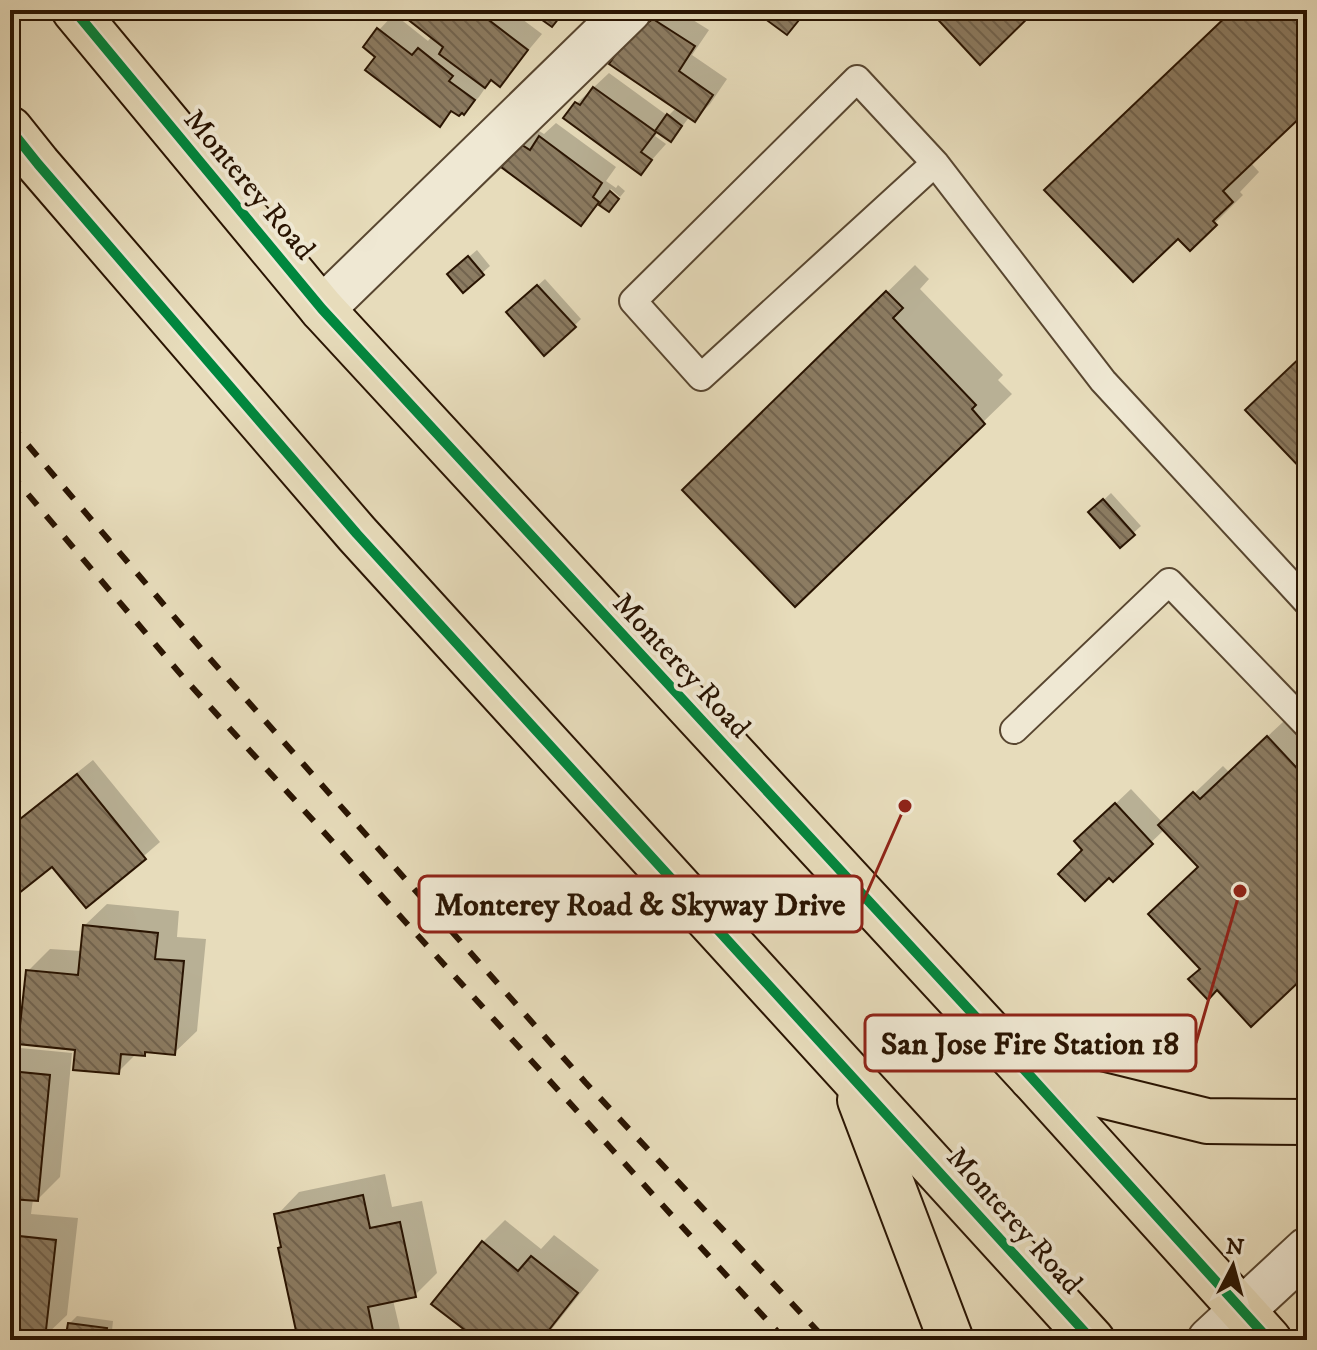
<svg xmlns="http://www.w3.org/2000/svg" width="1317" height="1350" font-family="'IM FELL DW Pica',serif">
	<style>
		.shadow { fill: #0003 }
		.building { fill: url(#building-back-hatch); stroke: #291402; stroke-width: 2 }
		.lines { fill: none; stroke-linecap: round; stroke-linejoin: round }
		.lane-casing { stroke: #584630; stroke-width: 30 }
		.street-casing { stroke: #584630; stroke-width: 48 }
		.primary-casing { stroke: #291402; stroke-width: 48 }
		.lane { stroke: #efe8d3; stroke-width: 26 }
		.street { stroke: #efe8d3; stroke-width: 44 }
		.primary { stroke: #e7dcbb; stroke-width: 44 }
		.rail { stroke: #291402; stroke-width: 6; stroke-dasharray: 14 14; stroke-linecap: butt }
		.cycleway-casing { stroke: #efe8d3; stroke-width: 15 }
		.cycleway { stroke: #00873e; stroke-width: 10 }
		.labels { text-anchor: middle; stroke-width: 8; stroke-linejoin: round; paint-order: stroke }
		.street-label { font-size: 30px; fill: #291402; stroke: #efe8d3 }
		.leader { fill: none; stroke: #8f2418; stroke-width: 3 }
		.callout-dot { fill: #8f2418; stroke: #efe8d3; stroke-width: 3 }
		.callout { fill: #efe8d3; stroke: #8f2418; stroke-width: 3 }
		.callout-label { font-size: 32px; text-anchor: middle; font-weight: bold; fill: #291402 }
	</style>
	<defs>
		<pattern id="building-back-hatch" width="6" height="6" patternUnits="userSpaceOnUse" patternTransform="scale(2)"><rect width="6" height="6" fill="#8c7c62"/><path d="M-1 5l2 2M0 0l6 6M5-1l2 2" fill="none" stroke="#72644f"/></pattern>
	</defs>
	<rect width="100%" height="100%" fill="#e7dcbb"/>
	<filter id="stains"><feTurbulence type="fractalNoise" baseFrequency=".0025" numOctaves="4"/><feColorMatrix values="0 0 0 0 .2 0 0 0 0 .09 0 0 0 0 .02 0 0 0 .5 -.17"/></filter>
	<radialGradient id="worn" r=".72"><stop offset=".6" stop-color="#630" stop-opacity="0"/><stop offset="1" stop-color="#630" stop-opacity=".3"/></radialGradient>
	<g class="shadow">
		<polygon points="414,10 510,10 542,34 500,84 492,78 479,97 464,112 454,110 439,124 378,57 379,30 394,14 428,41 432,36"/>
		<polygon points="661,10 677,10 709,30 692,55 727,79 710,104 695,119 690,116 678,132 659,131 655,136 666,144 641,172 565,118 577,103 609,73 668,116 677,107 612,63 645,22"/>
		<polygon points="1234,10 1307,10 1307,108 1250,162 1259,172 1240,192 1243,195 1190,248"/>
		<polygon points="556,123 616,167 606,181 616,188 618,185 625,191 620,197 611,189 608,192 618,200 609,210 600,203 581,223 520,144 536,129 544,134"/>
		<polygon points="477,250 490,266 463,290 457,267"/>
		<polygon points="915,265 929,279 920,289 1003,375 998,380 1012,394 795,604 713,463"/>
		<polygon points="545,279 581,319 574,326 516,305"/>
		<polygon points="1111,493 1141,526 1120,545 1091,512"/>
		<polygon points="1296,710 1307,722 1307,971 1202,968 1200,866 1165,829 1113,879 1085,850 1092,826 1131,789 1163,823 1223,766 1229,772"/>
		<polygon points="93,760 160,842 86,906 53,864 10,889 10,826"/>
		<polygon points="107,904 179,911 177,937 206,939 197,1031 174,1053 148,1050 144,1054 137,1053 118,1072 77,1048 28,971 50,949 82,951 84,926"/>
		<polygon points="10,1047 72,1053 60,1177 38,1199 33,1199 31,1214 78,1218 67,1315 44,1337 10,1334"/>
		<polygon points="385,1174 392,1207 422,1201 437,1273 415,1295 393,1300 401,1334 395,1340 300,1340 277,1215 299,1192"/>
		<polygon points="505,1220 541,1249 554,1235 599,1270 543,1340 468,1340 473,1334 483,1242"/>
		<polygon points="77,1316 113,1321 111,1340 67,1340 69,1324"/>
	</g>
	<g class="building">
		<polygon points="412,10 484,10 481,14 528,50 500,87 491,80 485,88 439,54 443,47 406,18"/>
		<polygon points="528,10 572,10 568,16 563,13 552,27"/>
		<polygon points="753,10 807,10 787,35"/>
		<polygon points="929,10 1036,10 980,65"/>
		<polygon points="1233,10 1307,10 1307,111 1223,191 1233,202 1213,221 1217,225 1190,251 1178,239 1133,282 1044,190"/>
		<polygon points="653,19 695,46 679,71 713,95 695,122 609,64 627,37"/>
		<polygon points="377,28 412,55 418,48 453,76 449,81 475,100 464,115 462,113 459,116 451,111 440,127 365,70 375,57 363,47"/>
		<polygon points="593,87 656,132 641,152 652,160 641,175 563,118 575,102 580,105"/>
		<polygon points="667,114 682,126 671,142 655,131"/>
		<polygon points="539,136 602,183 593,197 599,202 581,226 501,167 519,143 530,150"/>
		<polygon points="610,191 619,199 609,212 599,205"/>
		<polygon points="468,256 484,275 463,293 447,274"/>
		<polygon points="537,285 576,327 544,356 506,312"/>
		<polygon points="886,291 903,308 893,318 976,405 972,409 985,424 795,607 682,490"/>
		<polygon points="1307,351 1307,475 1245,410"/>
		<polygon points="1103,499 1135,535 1120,548 1088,512"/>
		<polygon points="1267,736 1307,779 1307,974 1251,1027 1217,990 1208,1000 1188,979 1200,969 1148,914 1198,867 1158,825 1193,792 1200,799"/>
		<polygon points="77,774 146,859 86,908 52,867 14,897 10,892 10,827"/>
		<polygon points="1115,803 1153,844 1113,882 1109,878 1085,901 1058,874 1082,850 1074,841"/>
		<polygon points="83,925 158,933 155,959 184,961 175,1055 145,1052 145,1056 121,1054 119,1074 73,1070 75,1050 18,1044 26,970 78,975"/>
		<polygon points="10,1071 50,1075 38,1201 10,1199"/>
		<polygon points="363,1195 370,1228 400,1222 416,1297 368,1307 375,1340 298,1340 278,1248 281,1247 274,1214"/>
		<polygon points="10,1213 13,1213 10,1235 56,1240 45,1339 10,1336"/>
		<polygon points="482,1241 518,1271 531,1256 578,1293 541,1340 465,1340 470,1334 431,1304"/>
		<polygon points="68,1323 107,1328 105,1340 65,1340"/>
	</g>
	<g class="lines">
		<g class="lane-casing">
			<g id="lane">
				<polyline points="935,163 701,377 633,301 857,79 935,163 1103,381 1307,602"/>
				<polyline points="1014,730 1169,582 1307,725"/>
			</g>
		</g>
		<g class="street-casing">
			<g id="street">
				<polyline points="322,309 629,10"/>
				<polyline points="1210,1340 1307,1250"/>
			</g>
		</g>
		<g class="primary-casing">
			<g id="primary">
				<polyline points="74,10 322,309 1032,1078 1269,1340"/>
				<polyline points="10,129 38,164 357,534 1092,1340"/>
				<polyline points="1032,1078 1207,1121 1307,1122"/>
				<polyline points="860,1100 951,1340"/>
			</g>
		</g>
		<use href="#lane" class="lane"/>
		<use href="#street" class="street"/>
		<use href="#primary" class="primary"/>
		<g class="rail">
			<polyline points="10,424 205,653 585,1082 826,1340"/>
			<polyline points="10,473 183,677 785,1340"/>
		</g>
		<g class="cycleway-casing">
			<g id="cycleway">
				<polyline points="74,10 322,309 1032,1078 1269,1340"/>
				<polyline points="10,129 38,164 357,534 1092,1340"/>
			</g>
		</g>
		<use href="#cycleway" class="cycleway"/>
	</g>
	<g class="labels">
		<g class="street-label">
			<text transform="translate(250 184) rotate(50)" y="10">Monterey Road</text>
			<text transform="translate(682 665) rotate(47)" y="10">Monterey Road</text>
			<text transform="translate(1015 1220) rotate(48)" y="10">Monterey Road</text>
		</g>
	</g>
	<path class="leader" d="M905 806L862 904M1240 891L1196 1043"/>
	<g class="callout-dot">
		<circle cx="905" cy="806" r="8"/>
		<circle cx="1240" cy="891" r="8"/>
	</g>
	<g class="callout">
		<rect x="419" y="876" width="443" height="56" rx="8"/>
		<rect x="865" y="1015" width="331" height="56" rx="8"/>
	</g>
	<g class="callout-label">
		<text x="640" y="915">Monterey Road &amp; Skyway Drive</text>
		<text x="1030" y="1054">San Jose Fire Station 18</text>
	</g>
	<rect width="1317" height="1350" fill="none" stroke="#e7dcbb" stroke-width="40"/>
	<rect x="12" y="12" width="1293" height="1326" fill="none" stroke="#291402" stroke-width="4"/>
	<rect x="20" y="20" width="1277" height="1310" fill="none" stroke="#291402" stroke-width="2"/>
	<g transform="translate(1233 1266) rotate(6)" stroke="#efe8d3" stroke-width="6" paint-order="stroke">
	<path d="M0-6L14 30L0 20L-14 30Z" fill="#291402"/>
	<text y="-12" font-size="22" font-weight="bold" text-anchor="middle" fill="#291402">N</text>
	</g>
	<rect width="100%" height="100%" filter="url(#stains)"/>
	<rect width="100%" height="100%" fill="url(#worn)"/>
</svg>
